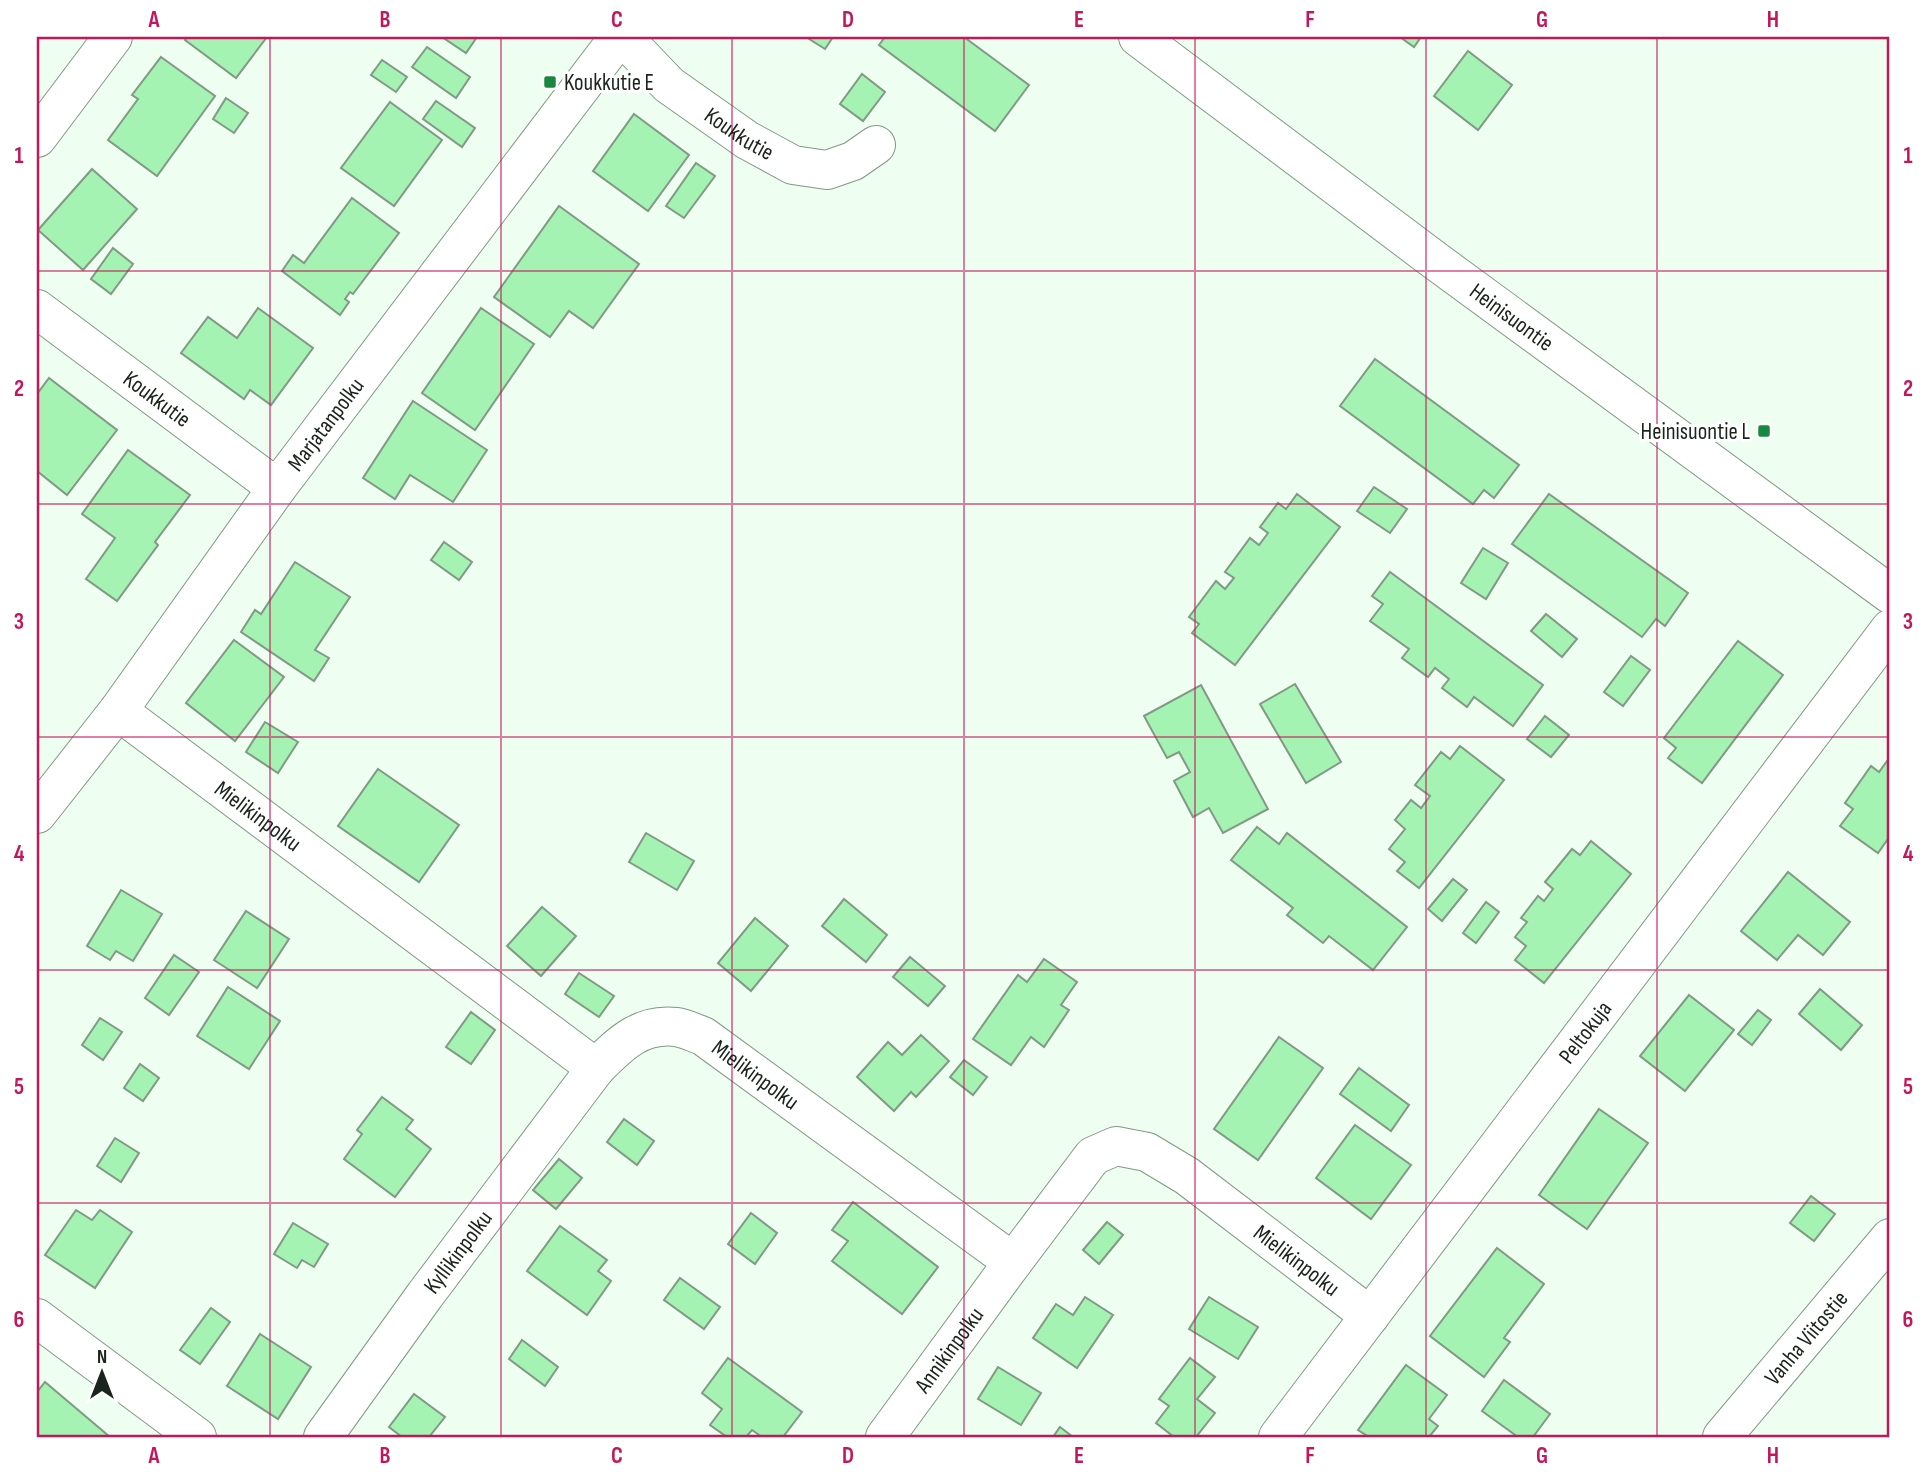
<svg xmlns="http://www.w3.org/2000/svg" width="1927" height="1474" font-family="'Sofia Sans Condensed',sans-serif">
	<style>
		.building { fill: #a4f3b3; stroke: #819985; stroke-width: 2 }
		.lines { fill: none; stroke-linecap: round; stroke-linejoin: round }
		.minor-casing { stroke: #819985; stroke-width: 40 }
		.major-casing { stroke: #819985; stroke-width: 40 }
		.minor { stroke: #fff; stroke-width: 38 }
		.major { stroke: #fff; stroke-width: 38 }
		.grid { fill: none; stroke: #c2185b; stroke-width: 2; stroke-opacity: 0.55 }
		.poi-dot { fill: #188840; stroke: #fff; stroke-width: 2.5 }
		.labels { text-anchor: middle; stroke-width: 6; stroke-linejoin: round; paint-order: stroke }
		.poi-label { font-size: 23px; fill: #1a241c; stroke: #fff; text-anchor: start }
		.street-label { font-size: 23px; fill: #1a241c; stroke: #fff }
		.neatline { fill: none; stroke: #c2185b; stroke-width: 2.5 }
		.grid-label { font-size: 23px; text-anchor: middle; font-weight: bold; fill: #c2185b }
	</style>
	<rect width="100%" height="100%" fill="#eefef1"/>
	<g class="building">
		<polygon points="187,37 267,37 236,78 185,40"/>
		<polygon points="442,37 477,37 466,53"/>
		<polygon points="806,37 833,37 825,49"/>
		<polygon points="885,37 964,37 1029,85 995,131 879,45"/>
		<polygon points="1400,37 1421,37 1414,47"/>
		<polygon points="427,47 470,77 456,98 412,67"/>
		<polygon points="1468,51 1512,85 1478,130 1434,96"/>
		<polygon points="161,57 215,96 157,176 108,140 138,99 132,95"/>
		<polygon points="382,60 407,77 396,92 371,75"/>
		<polygon points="862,74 885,92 863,121 840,104"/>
		<polygon points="226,98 248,113 234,133 213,119"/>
		<polygon points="436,101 475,128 462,147 423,119"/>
		<polygon points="390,102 442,140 394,206 341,168"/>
		<polygon points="634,114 689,155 648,211 593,171"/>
		<polygon points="696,163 715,176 684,218 666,206"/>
		<polygon points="92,169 137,209 83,270 38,230"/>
		<polygon points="352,198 399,233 353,294 350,292 345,299 349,302 340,315 282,271 293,255 304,263"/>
		<polygon points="559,206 639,264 593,328 569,311 550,337 494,297"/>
		<polygon points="113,248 133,264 111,294 91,279"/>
		<polygon points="258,308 313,348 271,405 250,390 244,399 181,353 208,317 237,338"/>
		<polygon points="481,308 534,344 475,430 422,393"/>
		<polygon points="1375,359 1519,465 1494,498 1484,490 1473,504 1340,406"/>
		<polygon points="49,378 117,430 67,495 37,471 37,394"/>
		<polygon points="413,401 487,450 453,502 410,475 395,499 363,478"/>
		<polygon points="128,450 190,495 155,542 158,545 117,601 86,579 115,538 82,514"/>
		<polygon points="1374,487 1407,509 1390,533 1357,511"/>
		<polygon points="1297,494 1340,527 1235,665 1192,633 1199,624 1189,617 1216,581 1225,589 1234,578 1225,572 1250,538 1259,545 1268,533 1260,527 1278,503 1286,509"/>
		<polygon points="1549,494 1688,593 1665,626 1656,619 1642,637 1512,544"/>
		<polygon points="444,542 472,562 459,580 431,560"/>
		<polygon points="1483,548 1508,563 1486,599 1461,583"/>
		<polygon points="295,562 350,597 315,650 329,658 314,681 241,632 255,610 261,614"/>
		<polygon points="1390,572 1543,685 1513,726 1474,697 1467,707 1442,688 1449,679 1435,668 1428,677 1402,658 1409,649 1370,621 1383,604 1372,596"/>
		<polygon points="1546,614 1577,639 1562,657 1531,631"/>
		<polygon points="234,640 284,677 235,741 186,703"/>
		<polygon points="1738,641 1783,675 1702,783 1668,758 1676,748 1664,738"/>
		<polygon points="1631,656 1650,670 1623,706 1604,692"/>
		<polygon points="1295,684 1341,762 1306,783 1260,704"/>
		<polygon points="1201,685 1268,809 1223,833 1209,808 1193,817 1174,781 1190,772 1179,752 1167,758 1144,716"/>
		<polygon points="1545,716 1569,735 1551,757 1527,739"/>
		<polygon points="265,722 298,742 278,773 246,752"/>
		<polygon points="1460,746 1504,780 1419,888 1397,871 1405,862 1389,849 1405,829 1395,820 1411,800 1421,808 1430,796 1415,785 1441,752 1450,759"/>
		<polygon points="1890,757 1890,836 1878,853 1840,826 1853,809 1845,803 1871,766 1879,772"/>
		<polygon points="378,769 459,825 419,882 338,826"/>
		<polygon points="1257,827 1279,844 1287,833 1407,927 1373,970 1329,936 1323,943 1287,915 1293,908 1231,860"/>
		<polygon points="646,833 694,861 677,890 629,862"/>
		<polygon points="1591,841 1631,874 1544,983 1515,960 1526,946 1515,937 1527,922 1521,918 1538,896 1544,901 1553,889 1545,882 1572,849 1580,855"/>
		<polygon points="1788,872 1850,922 1823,955 1798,935 1777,960 1741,931"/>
		<polygon points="1453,879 1467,890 1442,921 1428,909"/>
		<polygon points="121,890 162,914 133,961 116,951 110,960 87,946"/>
		<polygon points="844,899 887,935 866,962 822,926"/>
		<polygon points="1486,902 1499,912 1476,943 1463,933"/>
		<polygon points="542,907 576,936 541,976 507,946"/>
		<polygon points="246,911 289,939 257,988 214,960"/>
		<polygon points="755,918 788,946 751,991 718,963"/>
		<polygon points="174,955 199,972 169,1015 145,998"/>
		<polygon points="910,957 945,986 928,1006 893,977"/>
		<polygon points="1044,959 1077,982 1061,1005 1069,1010 1044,1047 1031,1037 1011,1065 973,1039 1018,975 1027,982"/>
		<polygon points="579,973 614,996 599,1017 565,994"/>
		<polygon points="228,987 280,1021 249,1069 197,1036"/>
		<polygon points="1820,989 1862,1025 1841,1050 1799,1014"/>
		<polygon points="1689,995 1734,1030 1685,1091 1640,1056"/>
		<polygon points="1758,1010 1771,1020 1752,1045 1738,1034"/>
		<polygon points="471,1012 495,1030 471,1064 446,1047"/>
		<polygon points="100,1018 122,1032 103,1060 82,1045"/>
		<polygon points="921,1035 949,1061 916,1097 911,1092 894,1111 857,1077 888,1042 902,1055"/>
		<polygon points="1279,1037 1323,1068 1258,1160 1214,1129"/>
		<polygon points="964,1060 987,1077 973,1095 950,1077"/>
		<polygon points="140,1064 159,1078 143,1101 124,1088"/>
		<polygon points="1359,1068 1409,1105 1391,1131 1340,1094"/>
		<polygon points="382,1097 413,1120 406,1129 431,1149 395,1197 344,1159 362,1134 357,1130"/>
		<polygon points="1599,1109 1648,1143 1587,1229 1539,1195"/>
		<polygon points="624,1119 654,1141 637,1165 607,1142"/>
		<polygon points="1355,1125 1411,1165 1371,1219 1316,1178"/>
		<polygon points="115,1138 139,1153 121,1182 97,1166"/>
		<polygon points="559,1159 582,1178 556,1209 533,1190"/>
		<polygon points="1811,1196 1835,1214 1814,1241 1790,1223"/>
		<polygon points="853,1202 938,1267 902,1314 832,1261 848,1241 832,1230"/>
		<polygon points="76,1210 92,1220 100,1210 132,1232 95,1288 45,1255"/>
		<polygon points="751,1213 777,1233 755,1264 728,1244"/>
		<polygon points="1107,1222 1123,1235 1099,1264 1083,1250"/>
		<polygon points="293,1223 328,1244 314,1267 302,1260 297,1268 274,1254"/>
		<polygon points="560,1226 607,1260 598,1271 611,1281 587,1315 527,1271"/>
		<polygon points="1497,1248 1544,1284 1504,1338 1510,1342 1484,1377 1430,1336"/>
		<polygon points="680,1278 720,1307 704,1329 664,1300"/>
		<polygon points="1085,1297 1113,1315 1077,1368 1033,1338 1056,1304 1073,1315"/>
		<polygon points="1209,1297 1258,1327 1238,1359 1189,1329"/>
		<polygon points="211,1308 230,1322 200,1364 180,1350"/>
		<polygon points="260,1334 311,1367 278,1419 227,1386"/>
		<polygon points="522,1340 558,1367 545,1386 509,1359"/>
		<polygon points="728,1358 802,1412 783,1437 762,1437 752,1430 746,1437 727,1437 710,1425 722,1409 702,1393"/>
		<polygon points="1190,1358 1215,1377 1197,1399 1215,1413 1196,1437 1174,1437 1156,1423 1169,1406 1159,1399"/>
		<polygon points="1406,1365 1447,1395 1429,1419 1438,1426 1429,1437 1369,1437 1358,1430"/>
		<polygon points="998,1367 1041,1393 1021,1425 978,1399"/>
		<polygon points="1504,1380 1550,1414 1533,1437 1518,1437 1482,1411"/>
		<polygon points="45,1382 110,1437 37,1437 37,1392"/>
		<polygon points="414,1394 445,1417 429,1437 402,1437 389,1427"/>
		<polygon points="1060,1427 1073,1437 1053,1437"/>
	</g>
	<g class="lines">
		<g class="minor-casing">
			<g id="minor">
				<path id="s1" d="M 623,37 L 669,85 L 747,140 L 793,165 L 827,170 L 853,161 L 876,145"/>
				<path id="s2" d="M 1138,37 L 1433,259 L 1890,594"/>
				<polyline points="37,138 113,37"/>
				<path id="s3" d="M 37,309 L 277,488"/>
				<path id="s4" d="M 118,711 L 596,1068 C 620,1044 640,1023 676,1027 C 685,1028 694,1033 703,1036 L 1013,1262 L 1093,1156 L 1116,1146 L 1147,1152 L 1187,1176 L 1370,1316"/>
				<path id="s5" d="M 37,814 L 118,711 L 277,488 L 619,37"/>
				<polyline points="37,1318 197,1437"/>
				<path id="s6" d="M 323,1437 L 425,1295 L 596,1068"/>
				<path id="s7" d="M 885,1437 L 1013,1262"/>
				<path id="s8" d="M 1278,1437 L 1890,629"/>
			</g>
		</g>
		<g class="major-casing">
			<g id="major">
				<path id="s9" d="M 1722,1437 L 1890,1238"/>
			</g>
		</g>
		<use href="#minor" class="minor"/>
		<use href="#major" class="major"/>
	</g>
	<path class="grid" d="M 270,37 L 270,1437M 501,37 L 501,1437M 732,37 L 732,1437M 964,37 L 964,1437M 1195,37 L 1195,1437M 1426,37 L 1426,1437M 1657,37 L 1657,1437M 37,271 L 1890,271M 37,504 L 1890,504M 37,737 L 1890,737M 37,970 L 1890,970M 37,1203 L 1890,1203"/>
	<g class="poi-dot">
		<rect x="543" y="75" width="14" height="14" rx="3.5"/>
		<rect x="1757" y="424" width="14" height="14" rx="3.5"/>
	</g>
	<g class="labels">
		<g class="poi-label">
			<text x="564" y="90">Koukkutie E</text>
			<text x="1750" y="439" text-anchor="end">Heinisuontie L</text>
		</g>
		<g class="street-label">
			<text dy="8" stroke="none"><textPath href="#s1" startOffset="152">Koukkutie</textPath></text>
			<text dy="8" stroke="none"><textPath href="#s2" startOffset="467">Heinisuontie</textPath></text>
			<text dy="8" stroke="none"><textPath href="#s3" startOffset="150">Koukkutie</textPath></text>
			<text dy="8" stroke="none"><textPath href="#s5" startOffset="485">Marjatanpolku</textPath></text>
			<text dy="8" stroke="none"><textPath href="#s4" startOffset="175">Mielikinpolku</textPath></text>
			<text dy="8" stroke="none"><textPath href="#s8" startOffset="508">Peltokuja</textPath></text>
			<text dy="8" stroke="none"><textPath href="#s4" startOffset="784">Mielikinpolku</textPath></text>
			<text dy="8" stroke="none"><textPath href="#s6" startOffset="229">Kyllikinpolku</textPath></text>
			<text dy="8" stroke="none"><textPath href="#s4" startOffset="1477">Mielikinpolku</textPath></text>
			<text dy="8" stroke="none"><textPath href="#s9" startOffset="130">Vanha Viitostie</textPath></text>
			<text dy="8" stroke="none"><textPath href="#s7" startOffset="108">Annikinpolku</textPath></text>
		</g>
	</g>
	<rect width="1927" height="1474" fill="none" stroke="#ffffff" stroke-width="77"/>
	<g transform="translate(102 1373)" stroke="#ffffff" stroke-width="5" paint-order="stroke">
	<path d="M0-5L12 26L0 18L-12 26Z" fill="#1a241c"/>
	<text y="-10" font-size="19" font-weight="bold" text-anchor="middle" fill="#1a241c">N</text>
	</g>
	<rect x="38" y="38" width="1850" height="1398" class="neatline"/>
	<g class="grid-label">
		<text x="154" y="27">A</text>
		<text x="385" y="27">B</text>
		<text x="617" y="27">C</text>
		<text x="848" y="27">D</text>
		<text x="1079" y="27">E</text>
		<text x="1310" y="27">F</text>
		<text x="1542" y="27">G</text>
		<text x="1773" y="27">H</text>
		<text x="19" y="163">1</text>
		<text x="1908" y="163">1</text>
		<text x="19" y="396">2</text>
		<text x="1908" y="396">2</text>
		<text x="19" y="629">3</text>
		<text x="1908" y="629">3</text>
		<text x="19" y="861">4</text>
		<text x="1908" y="861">4</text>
		<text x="19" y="1094">5</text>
		<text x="1908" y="1094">5</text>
		<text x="19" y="1327">6</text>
		<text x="1908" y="1327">6</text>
		<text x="154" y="1463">A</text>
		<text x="385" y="1463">B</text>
		<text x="617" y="1463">C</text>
		<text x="848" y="1463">D</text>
		<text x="1079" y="1463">E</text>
		<text x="1310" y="1463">F</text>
		<text x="1542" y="1463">G</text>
		<text x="1773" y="1463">H</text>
	</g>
</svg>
